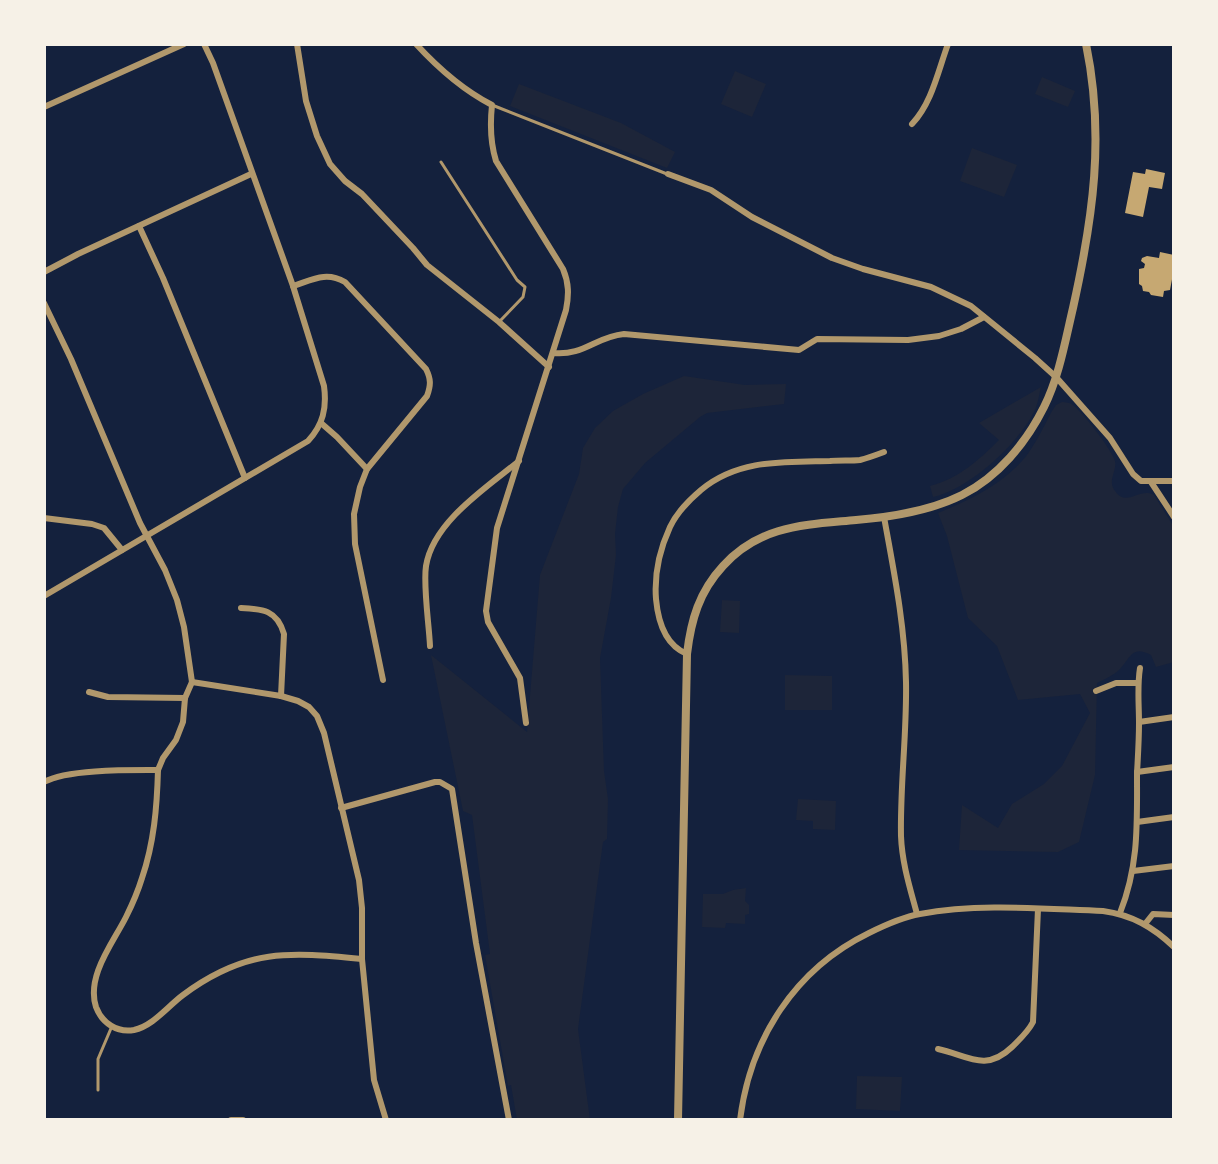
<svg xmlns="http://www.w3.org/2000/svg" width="1218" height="1164" font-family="Jost,sans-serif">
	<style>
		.green { fill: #1d2539 }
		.building { fill: #c6a872 }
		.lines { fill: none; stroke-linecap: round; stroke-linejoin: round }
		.service { stroke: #b1986c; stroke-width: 3 }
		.minor { stroke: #b1986c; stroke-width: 6 }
		.tertiary { stroke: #b1986c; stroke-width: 8 }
	</style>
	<rect width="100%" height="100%" fill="#14213d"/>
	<g class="green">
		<polygon points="735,71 766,84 752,117 721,104"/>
		<polygon points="1042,77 1075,91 1068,107 1035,94"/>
		<polygon points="519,84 621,123 675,152 667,168 510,106"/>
		<polygon points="972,148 1017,165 1004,197 960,181"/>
		<polygon points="684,376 745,385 786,384 784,404 707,413 700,417 645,463 623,489 618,507 615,534 616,555 611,598 600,658 604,771 608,799 607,839 603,842 578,1029 590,1120 517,1120 511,1085 508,1086 485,955 490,954 472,815 463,811 431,655 527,732 540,575 579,474 583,448 595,428 613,411 643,394"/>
		<path d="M 1041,387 C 1039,395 1038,404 1034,412 C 1018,444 969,489 933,497 L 930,486 C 958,479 979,460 999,440 L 979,423 Z"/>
		<path d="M 1062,402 C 1069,403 1069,402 1074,406 C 1084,414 1112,450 1115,461 C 1117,472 1107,481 1115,491 C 1127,508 1139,487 1154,495 L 1174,527 L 1174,662 L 1156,667 L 1151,655 C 1132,645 1131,657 1120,669 C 1114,675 1105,679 1097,683 L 1095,775 L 1079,842 L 1058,852 L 959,850 L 962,805 L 998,828 L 1012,804 L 1044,784 L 1062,766 L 1090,713 L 1080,694 L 1018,700 L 997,646 L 968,618 L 947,536 L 938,513 C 970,500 1005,483 1027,455 C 1037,441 1044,426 1052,411 L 1056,405 Z"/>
		<polygon points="722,600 740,601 739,633 720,632"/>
		<polygon points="785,675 832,676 832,710 785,710"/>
		<polygon points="798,799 836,801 835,830 813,829 813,821 796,820"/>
		<polygon points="746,888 745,901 749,905 749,914 745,915 745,924 726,923 725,928 702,927 703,894 723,894 733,890"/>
		<polygon points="857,1076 902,1077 900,1111 856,1109"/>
	</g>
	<g class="building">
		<polygon points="1146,169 1165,173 1162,189 1149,187 1143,217 1125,213 1133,172 1145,174"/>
		<polygon points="1160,252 1174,255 1174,270 1172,270 1173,274 1170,290 1164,291 1163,297 1151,295 1149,292 1143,291 1142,286 1139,284 1139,269 1144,268 1145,264 1141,261 1142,258 1147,256 1159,258"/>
	</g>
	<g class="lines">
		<g class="service">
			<polyline points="492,105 667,174"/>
			<polyline points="441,162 517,280 525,287 523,297 499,322"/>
			<polyline points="98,1090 98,1059 112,1026"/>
		</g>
		<g class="minor">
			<polyline points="297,44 306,101 317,136 330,164 345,181 362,194 413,248 427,265 499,322 549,367"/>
			<path d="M 416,44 C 438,68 463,90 492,105 C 490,124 490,142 496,161 L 563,269 C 569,283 569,295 566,310 L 497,528 L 486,611 L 488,622 L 520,678 L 526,723"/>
			<polyline points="44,107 184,44"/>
			<path d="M 912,124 C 932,103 938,71 948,44"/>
			<polyline points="668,174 711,190 752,217 832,258 863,269 931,287 971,306 1035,358 1056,377 1110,438 1133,474 1141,481 1174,481"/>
			<polyline points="139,226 163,278 245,478"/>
			<polyline points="44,272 78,254 251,174"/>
			<path d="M 293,286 C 312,280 326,271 345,282 L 426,369 C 431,379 431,385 427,396 L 367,469 L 360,487 L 354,514 L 355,544 L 383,680"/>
			<polyline points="44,303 71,359 140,523 165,570 177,600 184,627 192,682"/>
			<path d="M 553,353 C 584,356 595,337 624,334 L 799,350 L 817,339 L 908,340 L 939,336 L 961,329 L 984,317"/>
			<polyline points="321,423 337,437 367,469"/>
			<polyline points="1151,482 1174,517"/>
			<path d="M 884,517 C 894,572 905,626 906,682 C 907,733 900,784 901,836 C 902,863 910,888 917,914"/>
			<polyline points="44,518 92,524 104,528 122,550"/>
			<path d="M 44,596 L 308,441 C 323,425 327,408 324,386 L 293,286 L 213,63 L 204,44"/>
			<path d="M 241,608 C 263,609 277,610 284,634 L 281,696"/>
			<path d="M 430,646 C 429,624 423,586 426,566 C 433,522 487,487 519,461"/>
			<path d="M 687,654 C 665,645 658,621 656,599 C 654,573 659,551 670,527 C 677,512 688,501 701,490 C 738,459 784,462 830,461 C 840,460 851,461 860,460 C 868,458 876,455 884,452"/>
			<polyline points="192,682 281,696 298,701 309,707 317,716 324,733 359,880 362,908 362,959 374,1080 386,1120"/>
			<polyline points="1096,691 1116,683 1138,683"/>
			<polyline points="89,692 108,697 185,698"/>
			<polyline points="1139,722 1174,717"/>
			<path d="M 158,770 C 157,807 154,843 142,878 C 138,891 132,905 126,917 C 113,943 86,976 96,1007 C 102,1023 117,1033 134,1030 C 153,1026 168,1006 183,995 C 246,948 289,952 362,959"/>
			<polyline points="1137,772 1174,767"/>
			<path d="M 44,782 C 67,769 130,770 158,770 L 163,758 L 176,740 L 183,722 L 185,698 L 192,682"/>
			<polyline points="341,808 435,782 440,782 452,789 476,943 509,1120"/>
			<polyline points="1137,822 1174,817"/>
			<polyline points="1133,871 1174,866"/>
			<path d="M 1120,913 C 1139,865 1137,824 1137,773 C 1138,756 1139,740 1139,723 C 1139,704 1137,687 1140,668"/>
			<polyline points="1145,924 1153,914 1174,915"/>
			<path d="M 938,1049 C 967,1055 985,1073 1012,1047 C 1020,1039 1028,1032 1033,1022 L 1038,909"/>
			<polyline points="231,1120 243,1120"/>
			<path d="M 740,1120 C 750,1039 795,969 869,933 C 885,925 903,917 920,914 C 980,903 1043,909 1103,911 C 1132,915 1153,927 1174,947"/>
		</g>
		<path class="tertiary" d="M 678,1120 L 687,654 C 691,620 699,592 723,566 C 760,525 805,525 856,520 C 892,517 930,511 962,495 C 998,477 1026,443 1044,407 C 1059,377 1065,342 1073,308 C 1093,218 1105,136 1086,44"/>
	</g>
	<rect width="1218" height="1164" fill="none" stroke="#f6f1e7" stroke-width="92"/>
</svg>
